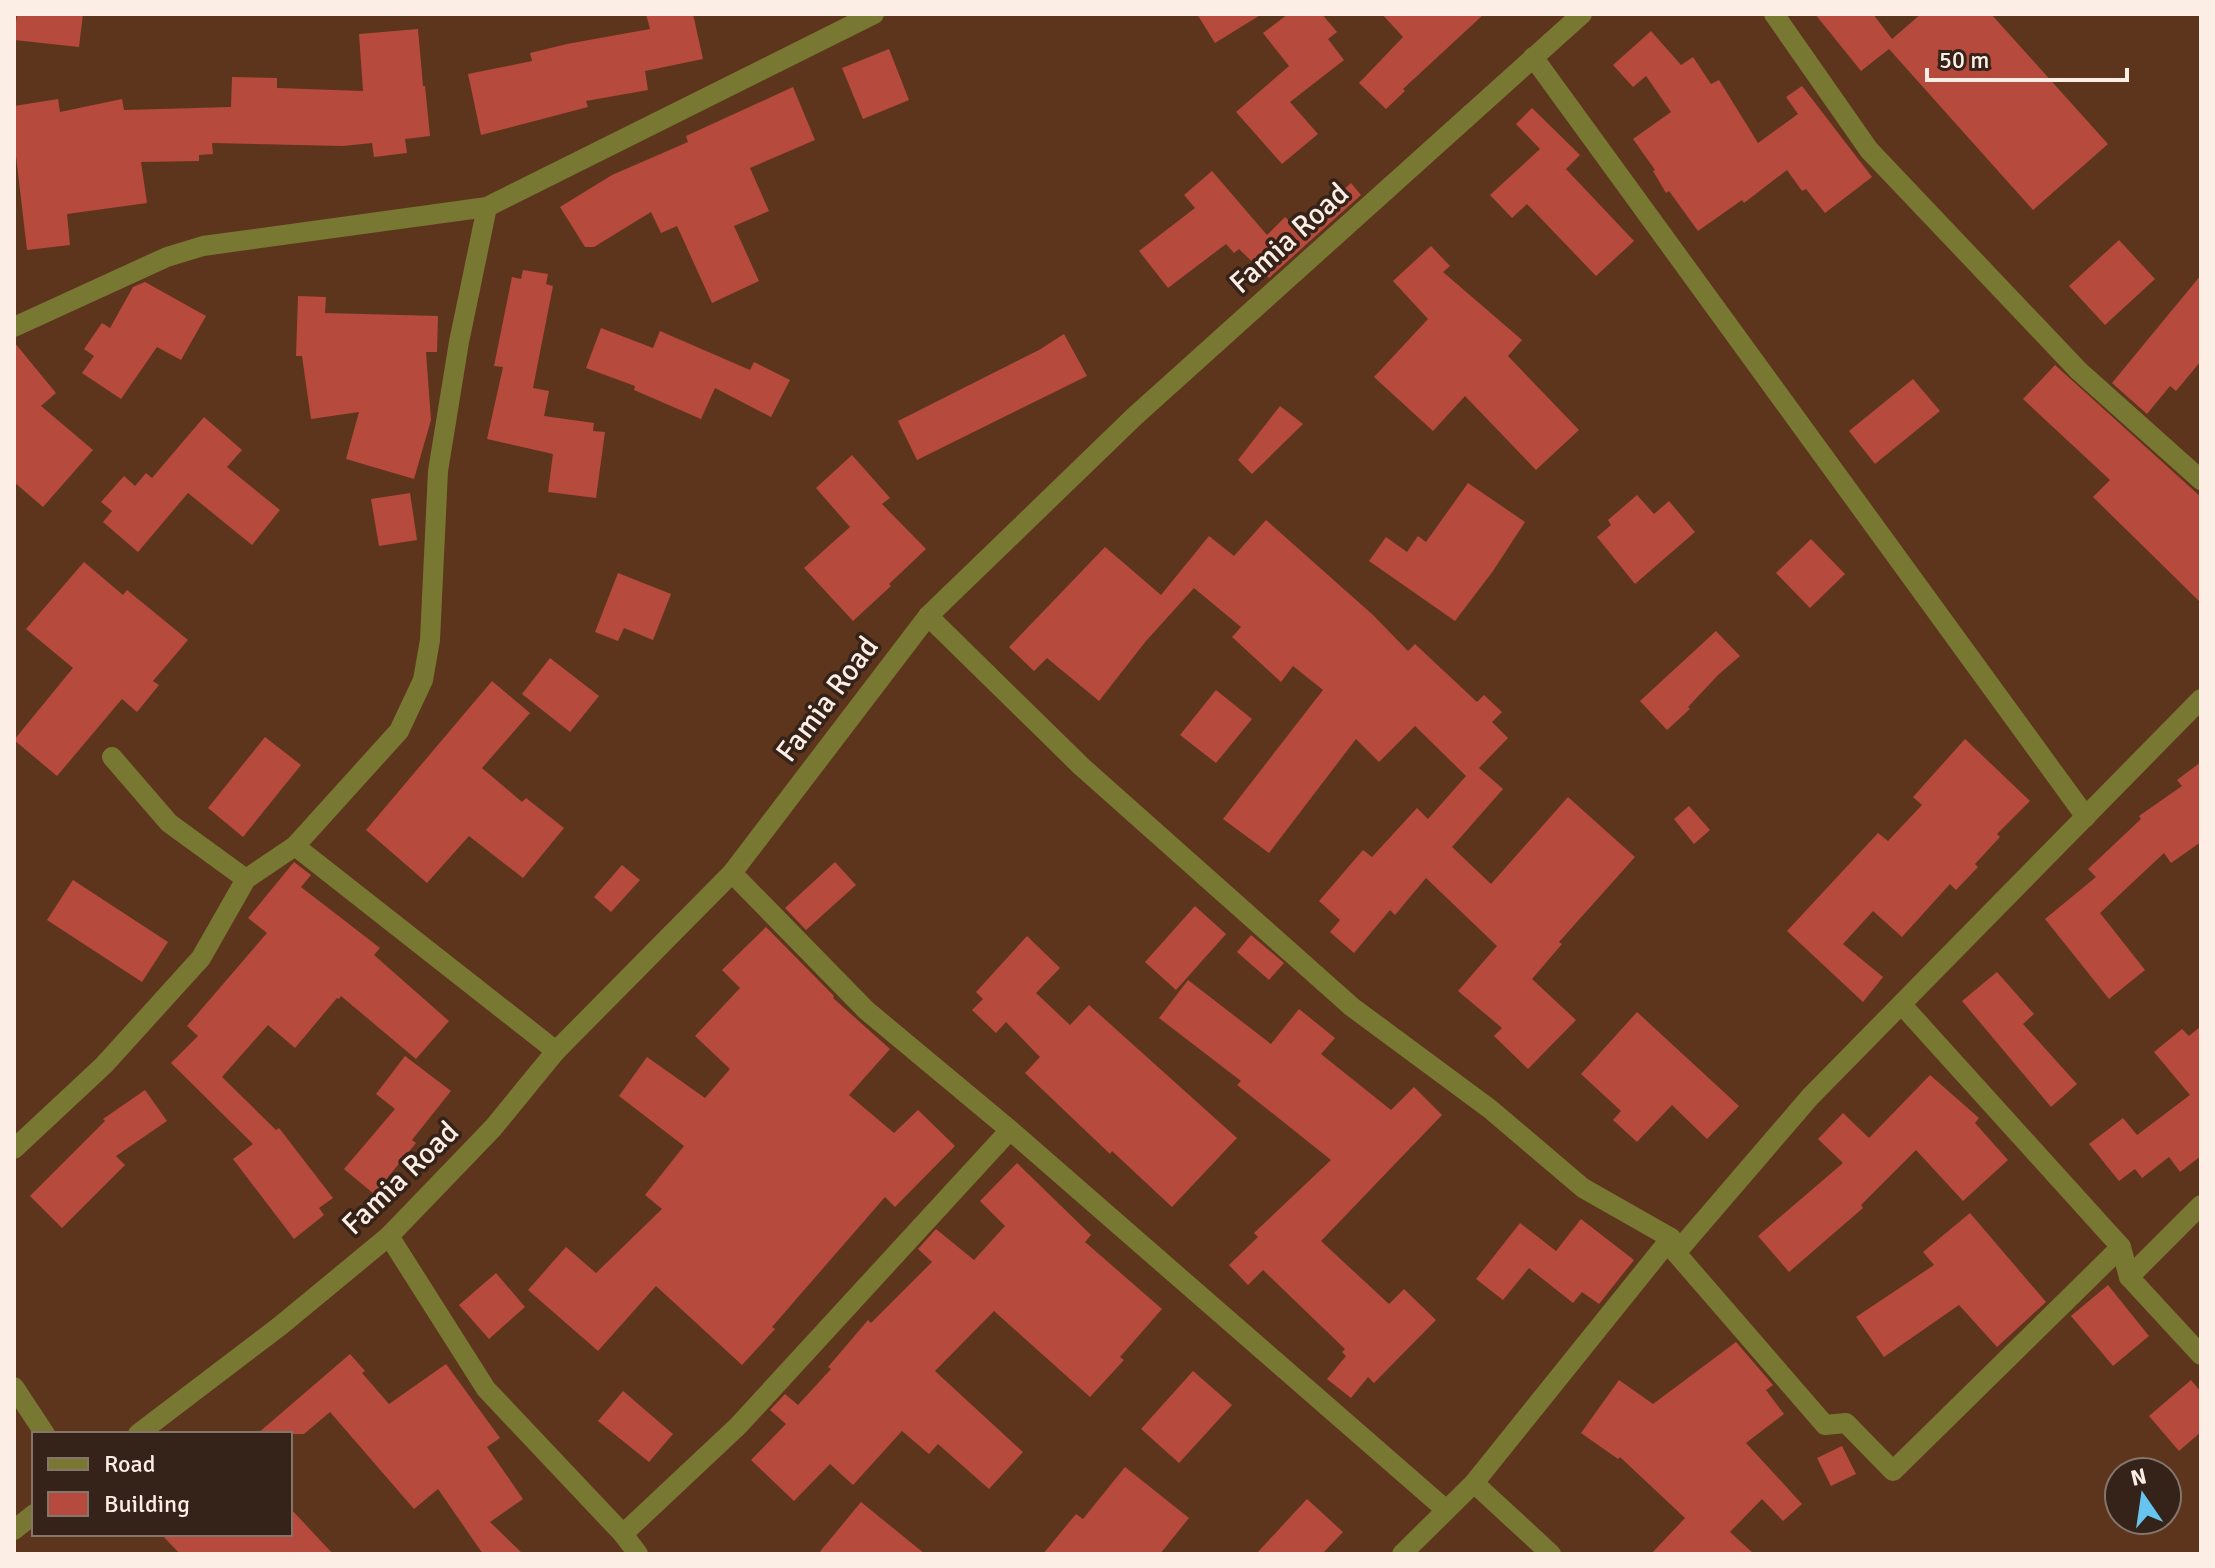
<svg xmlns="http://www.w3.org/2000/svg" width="2215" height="1568" font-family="Signika,sans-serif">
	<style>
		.building { fill: #b64a3d }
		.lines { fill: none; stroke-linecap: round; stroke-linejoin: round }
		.minor { stroke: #787833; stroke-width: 20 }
		.labels { text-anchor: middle; stroke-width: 7; stroke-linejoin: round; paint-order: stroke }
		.street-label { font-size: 30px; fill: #fdeee5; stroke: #352218 }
	</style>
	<rect width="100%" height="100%" fill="#5d351d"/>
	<g class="building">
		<polygon points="17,14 83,14 79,47 14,40"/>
		<polygon points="646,14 693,14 703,59 645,71 648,90 586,101 588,107 481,135 468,74 532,61 530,53 567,44 650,29"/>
		<polygon points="1197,14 1262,14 1215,43"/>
		<polygon points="1288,14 1322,14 1337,32 1328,39 1344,60 1290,102 1318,134 1282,164 1236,112 1289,66 1263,33"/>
		<polygon points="1382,14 1484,14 1403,89 1405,91 1386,109 1359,83 1403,37"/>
		<polygon points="1815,14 1873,14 1892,39 1921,14 1991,14 2108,144 2033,210 1889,49 1861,71"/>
		<polygon points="418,29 423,86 425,86 430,136 405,139 407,153 374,157 372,143 343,146 212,143 213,154 199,155 199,161 141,162 147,203 67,214 70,245 27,250 14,139 14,106 58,99 60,112 122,99 124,110 231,107 232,77 277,78 277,88 363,91 359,34"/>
		<polygon points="1651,31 1681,65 1693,57 1711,84 1719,80 1758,143 1798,114 1786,97 1802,86 1872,177 1825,213 1806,189 1802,191 1787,170 1744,203 1742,200 1698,231 1669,191 1666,193 1653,171 1655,170 1633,139 1671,112 1646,76 1633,87 1613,65"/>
		<polygon points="889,49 909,100 863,119 842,68"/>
		<polygon points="793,87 815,140 750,168 769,211 734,226 759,281 712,303 677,226 661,233 651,212 594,247 585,247 560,207 612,175 688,142 686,136"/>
		<polygon points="1532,108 1580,155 1566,169 1634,241 1596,276 1527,204 1512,218 1490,195 1540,149 1516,124"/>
		<polygon points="1212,171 1267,235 1285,217 1299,230 1351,183 1361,195 1269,278 1239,249 1234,253 1226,244 1168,288 1139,251 1195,208 1184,195"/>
		<polygon points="2119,240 2155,279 2105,325 2069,286"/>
		<polygon points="1431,246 1450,266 1443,272 1522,340 1508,356 1579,430 1536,470 1465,396 1433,431 1374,377 1428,319 1393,281"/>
		<polygon points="523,270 548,274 546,284 553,286 533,388 549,391 544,416 594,423 593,431 605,432 596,498 548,492 553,454 487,439 503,367 494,366 512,277 521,279"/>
		<polygon points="2201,275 2201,361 2176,391 2170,386 2147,414 2112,383"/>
		<polygon points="145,282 206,316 181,360 157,347 121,399 82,373 94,356 84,349 102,323 110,328 133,287"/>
		<polygon points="298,296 326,297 325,313 438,316 437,352 426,352 431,420 414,479 346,459 359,412 311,419 302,356 296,356"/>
		<polygon points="601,328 653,348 660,331 750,370 754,362 790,380 771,417 715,388 701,419 634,390 635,386 586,368"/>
		<polygon points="1064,334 1087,376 917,460 898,421 1039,350"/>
		<polygon points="14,342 56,393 41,406 93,450 43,507 14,482"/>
		<polygon points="2055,365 2201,497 2201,603 2093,497 2110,480 2023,399"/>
		<polygon points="1913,379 1940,411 1875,464 1849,431"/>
		<polygon points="1280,406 1303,424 1252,474 1238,460"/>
		<polygon points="204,417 242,450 227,467 280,510 252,545 188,493 138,552 103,522 112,511 101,502 124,476 135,486 146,473 152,478"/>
		<polygon points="852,455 890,498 882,504 926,549 889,584 891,586 853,621 804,568 850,527 816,488"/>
		<polygon points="1468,483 1525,522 1493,571 1455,621 1369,561 1386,537 1407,552 1418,536 1426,542"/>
		<polygon points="410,493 417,540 379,546 371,499"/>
		<polygon points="1637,495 1654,514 1669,501 1695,532 1635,584 1597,537 1611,525 1608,520"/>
		<polygon points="1266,520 1373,615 1408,651 1415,644 1477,702 1484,695 1502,712 1492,722 1508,738 1479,768 1503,789 1452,847 1491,884 1568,797 1635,857 1559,942 1562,944 1532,979 1576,1020 1528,1069 1494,1036 1502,1028 1458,991 1497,946 1426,878 1395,915 1390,910 1354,953 1330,932 1340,920 1319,901 1363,850 1372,857 1417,808 1428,819 1466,776 1415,726 1379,762 1356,739 1269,853 1223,819 1323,690 1293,666 1281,682 1232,637 1241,627 1194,588 1146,641 1099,701 1047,658 1034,671 1009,647 1105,547 1161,595 1209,536 1234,556"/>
		<polygon points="1811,539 1845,574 1810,608 1776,573"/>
		<polygon points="84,562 123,595 127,590 188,640 153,681 159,685 137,712 122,699 57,776 14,740 73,668 26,629"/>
		<polygon points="618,573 671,594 653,640 624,628 618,641 595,632"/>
		<polygon points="1716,631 1740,656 1718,675 1688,707 1690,709 1667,730 1640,701"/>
		<polygon points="550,658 599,696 570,732 522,694"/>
		<polygon points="492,681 530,713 482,768 522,802 526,798 564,828 523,878 469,836 427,883 366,830"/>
		<polygon points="1216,690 1252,719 1216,763 1180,735"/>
		<polygon points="265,737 301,765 243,837 208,808"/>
		<polygon points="1965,739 2030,801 1997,834 2000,837 1975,864 1978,867 1956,890 1950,884 1902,937 1873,911 1843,944 1883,977 1863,1002 1787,931 1878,833 1888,841 1922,805 1913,797"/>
		<polygon points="2201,762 2201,842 2171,863 2164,853 2100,913 2145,970 2109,999 2045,919 2096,877 2088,869 2141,819 2139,816 2182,786 2177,780"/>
		<polygon points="1689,806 1710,830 1694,844 1674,819"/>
		<polygon points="294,862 311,875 301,887 380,948 374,955 449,1021 416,1059 341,996 339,999 337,998 295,1048 268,1025 222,1077 276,1130 279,1128 333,1198 319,1208 324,1215 294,1239 233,1159 253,1144 171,1063 198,1036 187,1026 267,933 248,918"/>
		<polygon points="835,862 856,885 806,930 785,908"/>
		<polygon points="622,865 640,880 611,912 594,897"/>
		<polygon points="73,880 168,942 142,982 47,920"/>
		<polygon points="1195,906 1226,934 1176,990 1145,962"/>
		<polygon points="766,927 834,996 833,998 890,1049 849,1095 894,1133 918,1110 955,1146 895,1207 885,1197 772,1327 775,1329 742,1365 656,1286 598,1351 528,1290 566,1247 596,1273 662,1209 645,1195 684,1146 619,1096 647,1057 705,1098 730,1069 695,1036 740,988 722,970"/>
		<polygon points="1251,935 1284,963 1269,980 1237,952"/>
		<polygon points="1027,936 1060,968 1036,993 1070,1025 1089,1005 1237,1138 1172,1207 1112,1151 1110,1154 1025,1073 1040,1057 1006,1022 996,1033 972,1010 983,999 976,992"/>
		<polygon points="1997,972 2034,1014 2023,1024 2077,1084 2051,1107 1962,1001"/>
		<polygon points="1188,980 1271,1044 1299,1009 1335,1038 1321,1054 1391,1110 1414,1087 1442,1115 1321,1241 1389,1304 1404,1289 1436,1320 1374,1383 1368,1377 1351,1398 1327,1379 1346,1356 1342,1352 1345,1349 1263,1270 1248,1285 1229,1265 1258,1237 1254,1233 1331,1160 1237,1085 1241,1081 1159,1018"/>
		<polygon points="1637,1012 1739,1106 1707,1139 1672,1105 1637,1142 1613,1120 1621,1111 1581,1074"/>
		<polygon points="2201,1026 2201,1156 2180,1172 2169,1157 2142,1178 2135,1169 2119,1181 2089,1144 2123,1118 2137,1135 2190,1095 2154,1052 2182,1029 2189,1036"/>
		<polygon points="405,1056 451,1091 412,1140 416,1143 374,1194 344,1169 395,1109 376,1094"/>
		<polygon points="1930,1075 1979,1118 1975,1123 2008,1160 1963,1201 1916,1150 1861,1205 1863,1208 1789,1272 1758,1236 1843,1163 1818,1139 1843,1113 1869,1138"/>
		<polygon points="145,1090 167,1121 116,1156 125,1165 62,1228 30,1196 105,1121 103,1119"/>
		<polygon points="1017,1163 1091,1235 1085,1242 1162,1309 1120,1357 1124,1360 1090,1397 994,1311 935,1371 1023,1452 989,1489 938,1444 929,1454 902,1431 853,1485 830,1464 794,1501 751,1460 786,1424 770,1410 785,1394 798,1405 831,1369 828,1367 868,1320 871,1323 932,1262 918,1249 936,1229 974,1260 1005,1226 980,1201"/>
		<polygon points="1970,1213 2046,1302 1997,1347 1959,1305 1884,1357 1856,1317 1934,1265 1923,1252"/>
		<polygon points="1581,1219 1634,1260 1599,1304 1582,1292 1573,1303 1529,1268 1503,1300 1476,1279 1520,1223 1556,1251"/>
		<polygon points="496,1273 525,1307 489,1339 459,1305"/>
		<polygon points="2108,1285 2149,1336 2113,1366 2071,1316"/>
		<polygon points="1736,1342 1773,1385 1766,1390 1784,1414 1746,1443 1802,1504 1783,1521 1762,1499 1730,1532 1754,1554 1651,1554 1685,1518 1620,1457 1618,1459 1581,1433 1619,1380 1653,1404"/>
		<polygon points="350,1354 365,1371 362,1373 389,1404 446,1364 500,1438 487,1447 523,1499 490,1522 523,1554 483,1554 438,1489 414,1509 330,1412 304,1434 257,1434"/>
		<polygon points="1193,1371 1232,1405 1179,1463 1141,1429"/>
		<polygon points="2191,1380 2201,1392 2201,1432 2179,1451 2149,1416"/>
		<polygon points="623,1391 673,1434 649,1462 598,1421"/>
		<polygon points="1842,1446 1856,1474 1831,1486 1817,1458"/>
		<polygon points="1125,1467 1189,1518 1160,1554 1043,1554 1076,1514 1083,1519"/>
		<polygon points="1307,1499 1343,1532 1322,1554 1256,1554"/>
		<polygon points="861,1502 925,1554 818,1554"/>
		<polygon points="290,1508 333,1554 180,1554 161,1534 290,1534"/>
	</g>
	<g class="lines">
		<g class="minor">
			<polyline points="1774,14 1869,150 2079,371 2201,480"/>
			<polyline points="1533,57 2086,817"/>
			<polyline points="14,327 167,257 203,246 487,207 874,14"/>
			<polyline points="928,616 1081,766 1352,1007 1490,1109 1583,1188 1671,1238"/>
			<polyline points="112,757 169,823 246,879"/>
			<polyline points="295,846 556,1051"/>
			<polyline points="732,873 866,1010 1010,1130 1445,1509"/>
			<polyline points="1902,1005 2121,1247 2129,1277 2201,1355"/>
			<polyline points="14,1149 104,1065 201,958 246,879 295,846 399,731 423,680 430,640 438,471 459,342 487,207"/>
			<polyline points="389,1236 486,1389 623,1534 638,1554"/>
			<polyline points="1676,1253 1825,1425 1846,1423 1893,1471 2121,1247"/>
			<polyline points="2129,1277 2201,1205"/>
			<polyline points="14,1387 45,1434"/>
			<polyline points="138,1434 280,1326 389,1236 493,1128 556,1051 732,873 928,616 1135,416 1582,14"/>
			<polyline points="1474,1483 1551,1554"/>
			<polyline points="14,1530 34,1514"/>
			<polyline points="623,1534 738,1426 1010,1130"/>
			<polyline points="1402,1554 1474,1483 1671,1238 1676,1253 1810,1097 2201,699"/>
		</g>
	</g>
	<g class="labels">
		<g class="street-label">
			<text transform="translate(1289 238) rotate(-42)" y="10">Famia Road</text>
			<text transform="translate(827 699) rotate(-53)" y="10">Famia Road</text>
			<text transform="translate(400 1178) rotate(-44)" y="10">Famia Road</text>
		</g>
	</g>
	<rect width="2215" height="1568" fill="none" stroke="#fdeee5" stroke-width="32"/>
	<rect x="32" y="1432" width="260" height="104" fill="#352218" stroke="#85746a" stroke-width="2"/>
	<rect x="48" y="1458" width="40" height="12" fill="#787833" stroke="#85746a" stroke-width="2"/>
	<text x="104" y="1472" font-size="24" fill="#fdeee5">Road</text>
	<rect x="48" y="1492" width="40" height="24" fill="#b64a3d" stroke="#85746a" stroke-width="2"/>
	<text x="104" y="1512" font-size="24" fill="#fdeee5">Building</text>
	<g transform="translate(2143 1496) rotate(347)"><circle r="38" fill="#352218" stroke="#85746a" stroke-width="2"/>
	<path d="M0-6L14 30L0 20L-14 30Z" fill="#66c4ef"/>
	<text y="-12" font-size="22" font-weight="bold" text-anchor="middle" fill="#fdeee5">N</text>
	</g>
	<path d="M1927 68v12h200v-12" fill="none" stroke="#fdeee5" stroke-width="4"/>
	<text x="1939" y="68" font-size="24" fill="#fdeee5" stroke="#352218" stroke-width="6" paint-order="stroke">50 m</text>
</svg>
